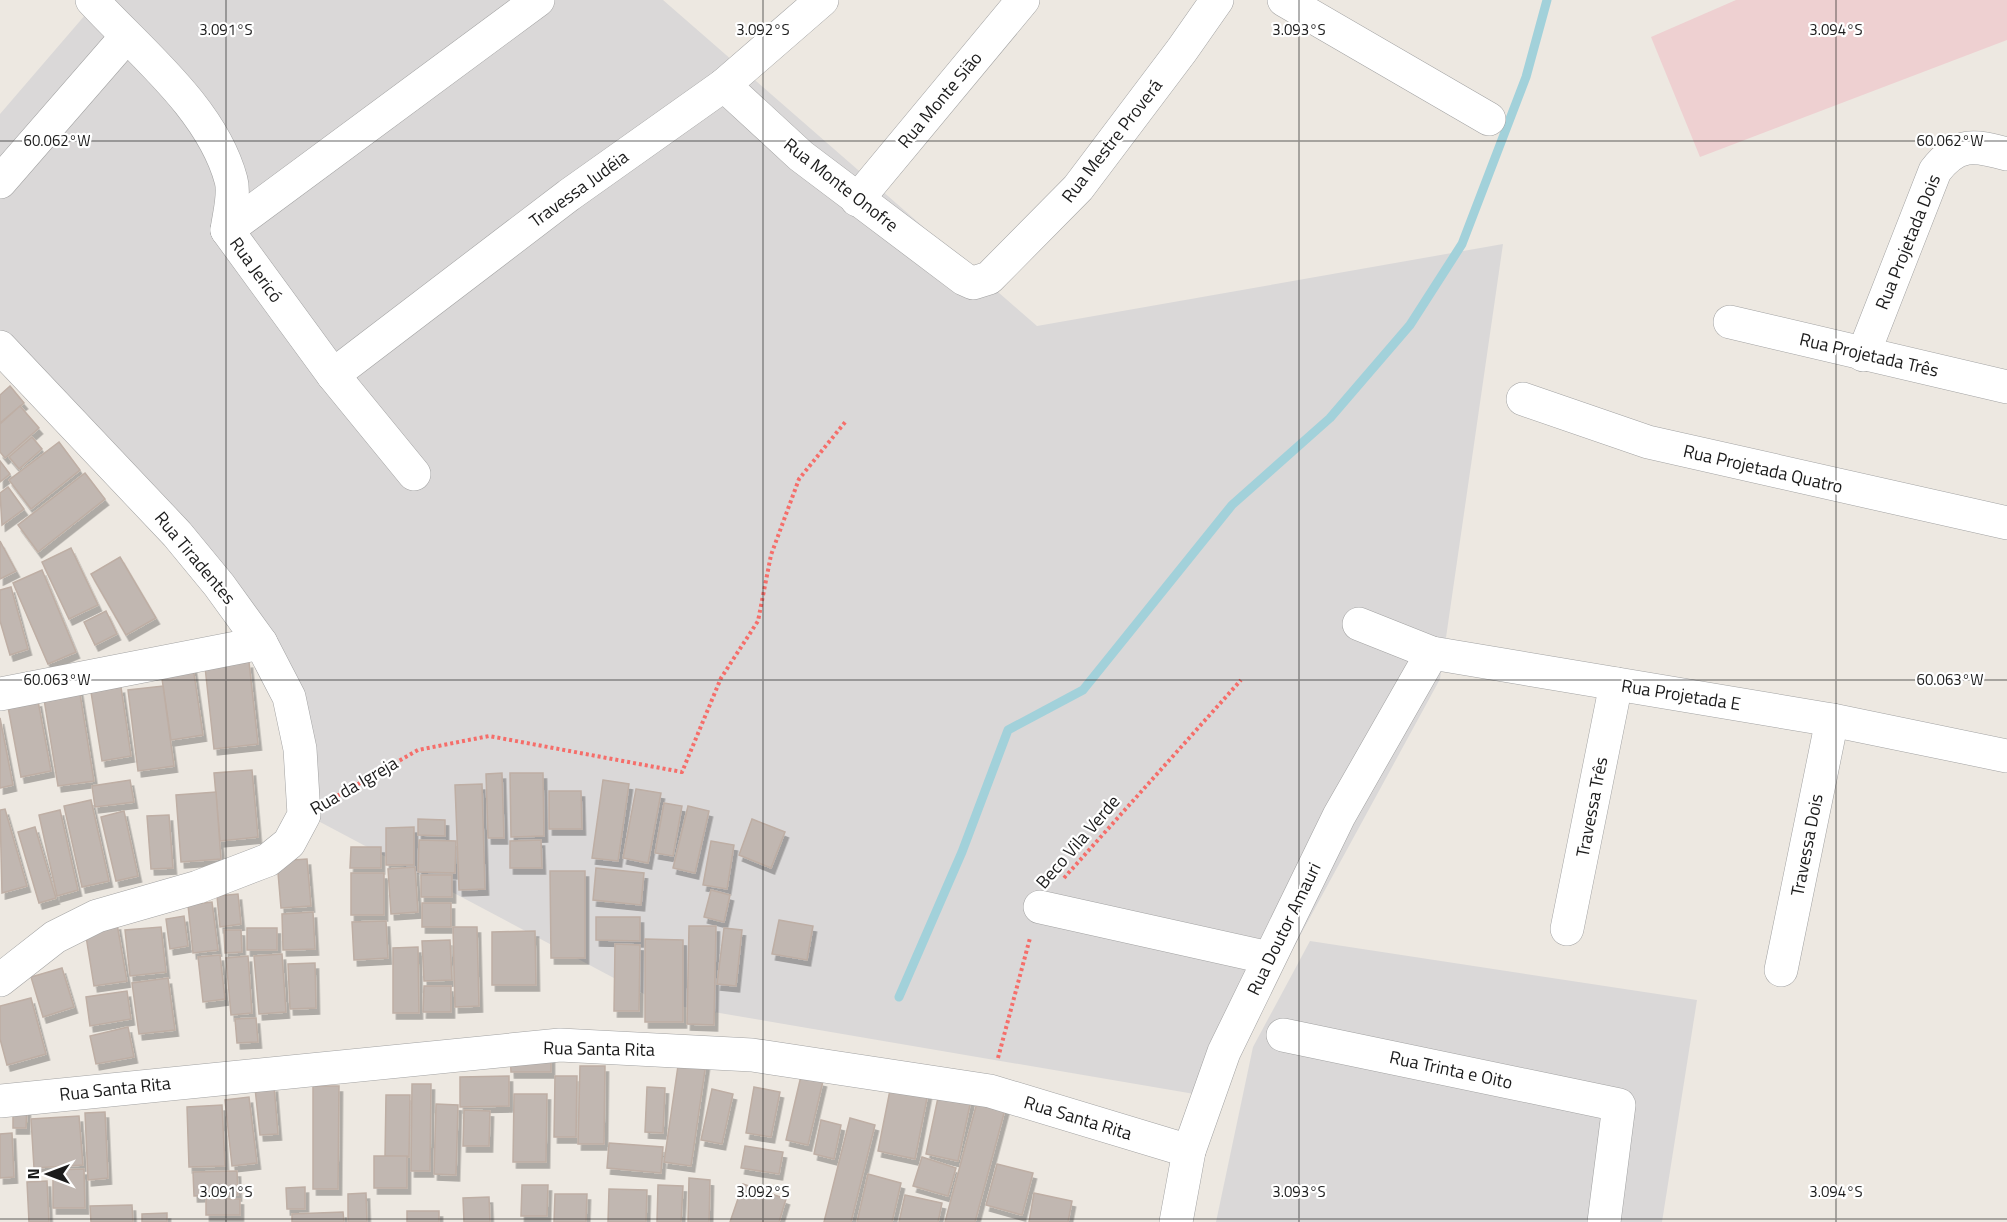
<svg xmlns="http://www.w3.org/2000/svg" width="2007" height="1222" font-family="'Titillium Web',sans-serif">
	<style>
		.residential { fill: #dad8d8 }
		.commercial { fill: #eed0d1 }
		.lines { fill: none; stroke-linecap: round; stroke-linejoin: round }
		.stream { stroke: #a2d1da; stroke-width: 9 }
		.building { fill: #c1b7b1; stroke: #beaea4; stroke-width: 1.5; filter: url(#shadow) }
		.minor-casing { stroke: #a2a2a2; stroke-width: 34 }
		.path { stroke: #f56e6a; stroke-width: 4; stroke-dasharray: 3 3; stroke-linecap: butt }
		.minor { stroke: #fff; stroke-width: 33 }
		.ticks { fill: none; stroke: #1b1b1b; stroke-width: 1.5; stroke-opacity: 0.45 }
		.labels { text-anchor: middle; stroke-width: 4.5; stroke-linejoin: round; paint-order: stroke }
		.street-label { font-size: 18px; fill: #1b1b1b; stroke: #fff }
		.ticks-label { font-size: 15px; text-anchor: middle; fill: #1b1b1b; stroke: #fff; stroke-width: 4.5; stroke-linejoin: round; paint-order: stroke }
	</style>
	<defs>
		<filter id="shadow"><feDropShadow dx="3.5" dy="6" stdDeviation="0" flood-color="#0004"/></filter>
	</defs>
	<rect width="100%" height="100%" fill="#ede8e1"/>
	<g class="residential">
		<polygon points="101,0 663,0 1037,326 1503,244 1440,679 1212,1097 661,1003 305,814 250,613 0,331 0,114 92,7"/>
		<polygon points="1310,941 1697,1000 1662,1222 1216,1222 1253,1047"/>
	</g>
	<polygon class="commercial" points="1736,0 2007,0 2007,40 1700,157 1651,37"/>
	<g class="lines">
		<polyline class="stream" points="899,997 962,852 1008,730 1083,690 1232,505 1330,418 1410,325 1462,244 1526,77 1547,0"/>
	</g>
	<g class="building">
		<polygon points="10,386 24,403 0,423 0,395"/>
		<polygon points="20,406 39,428 5,458 0,452 0,424"/>
		<polygon points="32,437 42,449 19,469 9,457"/>
		<polygon points="59,442 80,470 31,509 9,480"/>
		<polygon points="0,461 10,474 0,482"/>
		<polygon points="85,473 105,499 38,552 18,525"/>
		<polygon points="8,487 24,509 2,525 0,493"/>
		<polygon points="0,541 16,571 0,579"/>
		<polygon points="71,548 98,605 69,619 42,562"/>
		<polygon points="120,557 156,618 126,635 91,574"/>
		<polygon points="42,570 76,652 48,664 13,583"/>
		<polygon points="11,587 28,649 10,655 0,621 0,590"/>
		<polygon points="106,611 117,634 95,645 84,622"/>
		<polygon points="249,662 258,744 214,749 205,667"/>
		<polygon points="193,667 203,735 171,740 161,672"/>
		<polygon points="163,686 174,766 138,771 128,690"/>
		<polygon points="121,687 131,756 102,761 91,692"/>
		<polygon points="79,688 94,781 58,786 43,693"/>
		<polygon points="38,701 51,771 21,777 8,707"/>
		<polygon points="0,718 13,785 0,788"/>
		<polygon points="252,770 258,837 220,841 214,773"/>
		<polygon points="502,773 504,838 488,838 486,774"/>
		<polygon points="510,773 543,773 544,836 511,837"/>
		<polygon points="130,780 134,802 95,807 92,786"/>
		<polygon points="603,780 629,784 618,861 592,858"/>
		<polygon points="482,784 485,889 459,890 455,785"/>
		<polygon points="636,789 661,793 648,863 623,858"/>
		<polygon points="549,791 581,791 582,829 549,829"/>
		<polygon points="216,792 221,859 181,862 176,795"/>
		<polygon points="91,800 109,881 82,887 64,806"/>
		<polygon points="664,803 682,806 673,856 655,853"/>
		<polygon points="688,806 709,811 695,873 673,868"/>
		<polygon points="5,809 27,886 2,893 0,810"/>
		<polygon points="60,810 78,890 57,896 39,815"/>
		<polygon points="124,811 138,876 116,881 101,817"/>
		<polygon points="169,815 173,868 151,869 147,816"/>
		<polygon points="418,819 445,820 445,836 418,835"/>
		<polygon points="752,819 785,832 771,868 739,855"/>
		<polygon points="35,827 56,898 39,903 18,832"/>
		<polygon points="414,827 414,865 386,865 386,828"/>
		<polygon points="419,840 456,841 455,873 418,872"/>
		<polygon points="541,840 542,868 510,868 510,841"/>
		<polygon points="711,841 734,845 727,889 703,885"/>
		<polygon points="351,847 381,847 381,868 350,868"/>
		<polygon points="307,859 311,906 281,908 277,861"/>
		<polygon points="415,867 418,912 391,914 388,869"/>
		<polygon points="596,868 644,873 641,905 593,900"/>
		<polygon points="550,871 585,871 585,958 551,958"/>
		<rect x="351" y="873" width="33" height="42"/>
		<rect x="421" y="875" width="31" height="22"/>
		<polygon points="711,890 730,895 724,922 704,917"/>
		<polygon points="238,894 241,924 220,927 217,896"/>
		<polygon points="212,902 218,950 193,953 188,905"/>
		<rect x="422" y="903" width="29" height="24"/>
		<polygon points="313,912 315,949 283,950 282,914"/>
		<polygon points="184,916 188,946 170,949 166,919"/>
		<polygon points="596,917 640,917 640,941 596,940"/>
		<polygon points="779,920 813,926 807,960 772,954"/>
		<polygon points="386,921 388,958 354,960 352,922"/>
		<polygon points="117,924 127,981 94,986 85,930"/>
		<polygon points="689,926 716,926 714,1025 687,1024"/>
		<polygon points="161,927 166,972 130,976 125,930"/>
		<polygon points="453,927 477,927 479,1006 455,1007"/>
		<rect x="247" y="928" width="30" height="22"/>
		<polygon points="724,928 742,930 736,986 717,984"/>
		<polygon points="224,930 241,930 242,952 225,953"/>
		<polygon points="535,931 536,985 492,985 492,932"/>
		<polygon points="645,939 683,940 683,1022 645,1022"/>
		<polygon points="450,940 452,980 424,981 422,941"/>
		<polygon points="615,944 640,945 639,1011 614,1011"/>
		<polygon points="418,947 419,1013 393,1013 393,948"/>
		<polygon points="282,954 286,1012 259,1014 254,956"/>
		<polygon points="220,955 225,999 203,1002 198,957"/>
		<polygon points="248,956 252,1013 231,1015 226,958"/>
		<polygon points="315,963 316,1008 290,1009 288,964"/>
		<polygon points="62,968 74,1007 43,1017 31,977"/>
		<polygon points="168,978 175,1030 139,1034 132,983"/>
		<polygon points="424,986 451,986 451,1012 423,1012"/>
		<polygon points="127,991 131,1019 90,1026 86,997"/>
		<polygon points="31,998 46,1054 7,1065 0,1039 0,1006"/>
		<polygon points="256,1018 258,1042 237,1043 235,1019"/>
		<polygon points="128,1027 134,1057 96,1064 90,1036"/>
		<polygon points="510,1052 551,1052 551,1072 511,1072"/>
		<polygon points="679,1059 706,1063 691,1166 664,1162"/>
		<polygon points="580,1066 605,1066 604,1144 578,1144"/>
		<polygon points="509,1076 509,1106 460,1107 460,1077"/>
		<polygon points="555,1076 577,1076 576,1137 554,1137"/>
		<polygon points="801,1076 823,1081 808,1145 786,1140"/>
		<polygon points="412,1084 431,1084 430,1171 411,1171"/>
		<polygon points="891,1085 928,1093 915,1159 878,1151"/>
		<polygon points="274,1086 278,1134 260,1135 255,1088"/>
		<polygon points="313,1086 339,1086 338,1189 313,1189"/>
		<polygon points="647,1087 665,1088 663,1133 645,1132"/>
		<polygon points="754,1087 780,1092 771,1137 746,1133"/>
		<polygon points="712,1089 733,1094 722,1144 701,1140"/>
		<polygon points="939,1093 971,1100 958,1161 926,1154"/>
		<polygon points="514,1094 547,1094 546,1162 513,1162"/>
		<polygon points="386,1095 410,1095 409,1157 385,1156"/>
		<polygon points="979,1095 1007,1102 975,1222 945,1222"/>
		<polygon points="249,1097 257,1163 232,1166 225,1100"/>
		<polygon points="436,1104 458,1105 456,1175 434,1174"/>
		<polygon points="222,1105 225,1166 189,1167 187,1107"/>
		<polygon points="13,1108 27,1108 26,1128 13,1128"/>
		<polygon points="464,1110 490,1111 489,1146 463,1146"/>
		<polygon points="105,1112 108,1178 88,1180 85,1113"/>
		<polygon points="79,1116 83,1165 34,1168 31,1119"/>
		<polygon points="850,1118 875,1125 851,1222 824,1222"/>
		<polygon points="821,1120 841,1125 834,1159 814,1154"/>
		<polygon points="12,1133 14,1177 0,1178 0,1134"/>
		<polygon points="609,1143 663,1147 661,1173 607,1168"/>
		<polygon points="745,1146 783,1152 779,1174 741,1168"/>
		<rect x="374" y="1156" width="33" height="32"/>
		<polygon points="922,1157 956,1168 948,1196 913,1186"/>
		<polygon points="997,1164 1033,1173 1022,1215 986,1205"/>
		<polygon points="84,1169 85,1208 53,1208 53,1170"/>
		<polygon points="237,1171 238,1195 194,1196 193,1172"/>
		<polygon points="868,1174 901,1183 892,1222 857,1222"/>
		<polygon points="689,1178 710,1180 709,1222 688,1222"/>
		<polygon points="47,1181 49,1222 29,1222 27,1182"/>
		<polygon points="743,1184 786,1199 779,1222 730,1222"/>
		<polygon points="522,1185 548,1185 547,1216 521,1216"/>
		<polygon points="658,1185 683,1186 681,1222 657,1222"/>
		<polygon points="305,1187 305,1209 287,1209 286,1188"/>
		<polygon points="609,1189 647,1190 646,1222 608,1222"/>
		<polygon points="366,1193 367,1222 348,1222 348,1194"/>
		<polygon points="1034,1193 1072,1201 1068,1222 1029,1222"/>
		<polygon points="555,1194 587,1194 586,1222 554,1222"/>
		<polygon points="905,1195 942,1203 938,1222 899,1222"/>
		<polygon points="489,1197 490,1222 464,1222 463,1198"/>
		<polygon points="206,1198 240,1199 240,1215 206,1215"/>
		<polygon points="132,1205 133,1222 91,1222 90,1206"/>
		<rect x="407" y="1211" width="32" height="11"/>
		<polygon points="343,1212 344,1222 292,1222 292,1214"/>
		<polygon points="167,1213 167,1222 142,1222 142,1214"/>
	</g>
	<g class="lines">
		<g class="minor-casing">
			<g id="minor">
				<path d="M 92,0 C 140,52 212,109 231,180 C 235,194 229,215 227,230 L 333,375 L 414,474"/>
				<polyline points="1284,0 1489,119"/>
				<polyline points="724,85 801,156 964,279 973,283 989,278 1078,188 1182,50 1217,0"/>
				<polyline points="0,182 126,37"/>
				<polyline points="857,200 1023,0"/>
				<polyline points="227,230 538,0"/>
				<polyline points="1730,322 2007,387"/>
				<polyline points="0,347 177,534 219,585 261,643 289,697 300,749 304,815 289,843 268,860 198,887 97,916 55,937 0,980"/>
				<path d="M 1863,355 L 1935,171 C 1957,142 1974,145 2007,154"/>
				<polyline points="333,375 569,195 724,85 822,0"/>
				<polyline points="1523,399 1648,442 2007,523"/>
				<polyline points="1359,624 1432,653 1832,720 2007,756"/>
				<polyline points="0,694 261,643"/>
				<polyline points="1040,907 1269,958"/>
				<polyline points="1567,929 1616,684"/>
				<polyline points="1781,970 1832,720"/>
				<polyline points="1283,1035 1619,1105 1604,1222"/>
				<polyline points="0,1101 560,1045 752,1055 990,1091 1189,1151"/>
				<polyline points="1176,1222 1189,1151 1224,1052 1339,816 1432,653"/>
			</g>
		</g>
		<g class="path">
			<polyline points="337,796 418,750 489,736 682,772 721,678 758,621 771,555 799,479 846,421"/>
			<polyline points="1064,878 1241,680"/>
			<polyline points="998,1058 1030,938"/>
		</g>
		<use href="#minor" class="minor"/>
	</g>
	<path class="ticks" d="M 226,0 L 226,1222M 763,0 L 763,1222M 1299,0 L 1299,1222M 1836,0 L 1836,1222M 0,141 L 2007,141M 0,680 L 2007,680M 0,1219 L 2007,1219"/>
	<g class="labels">
		<g class="street-label">
			<text transform="translate(940 100) rotate(-50)" y="6">Rua Monte Sião</text>
			<text transform="translate(1112 141) rotate(-52)" y="6">Rua Mestre Proverá</text>
			<text transform="translate(841 185) rotate(38)" y="6">Rua Monte Onofre</text>
			<text transform="translate(579 189) rotate(-36)" y="6">Travessa Judéia</text>
			<text transform="translate(1908 242) rotate(-68)" y="6">Rua Projetada Dois</text>
			<text transform="translate(256 270) rotate(54)" y="6">Rua Jericó</text>
			<text transform="translate(1869 355) rotate(13)" y="6">Rua Projetada Três</text>
			<text transform="translate(1763 469) rotate(13)" y="6">Rua Projetada Quatro</text>
			<text transform="translate(195 558) rotate(50)" y="6">Rua Tiradentes</text>
			<text transform="translate(1681 695) rotate(9)" y="6">Rua Projetada E</text>
			<text transform="translate(354 786) rotate(-30)" y="6">Rua da Igreja</text>
			<text transform="translate(1592 807) rotate(-79)" y="6">Travessa Três</text>
			<text transform="translate(1078 842) rotate(-49)" y="6">Beco Vila Verde</text>
			<text transform="translate(1807 845) rotate(-79)" y="6">Travessa Dois</text>
			<text transform="translate(1284 929) rotate(-64)" y="6">Rua Doutor Amauri</text>
			<text transform="translate(599 1049) rotate(1)" y="6">Rua Santa Rita</text>
			<text transform="translate(1451 1070) rotate(12)" y="6">Rua Trinta e Oito</text>
			<text transform="translate(115 1089) rotate(-6)" y="6">Rua Santa Rita</text>
			<text transform="translate(1078 1118) rotate(17)" y="6">Rua Santa Rita</text>
		</g>
	</g>
	<g class="ticks-label">
		<text x="226" y="35">3.091°S</text>
		<text x="763" y="35">3.092°S</text>
		<text x="1299" y="35">3.093°S</text>
		<text x="1836" y="35">3.094°S</text>
		<text x="1950" y="146">60.062°W</text>
		<text x="57" y="146">60.062°W</text>
		<text x="1950" y="685">60.063°W</text>
		<text x="57" y="685">60.063°W</text>
		<text x="226" y="1197">3.091°S</text>
		<text x="763" y="1197">3.092°S</text>
		<text x="1299" y="1197">3.093°S</text>
		<text x="1836" y="1197">3.094°S</text>
	</g>
	<g transform="translate(48 1174) rotate(270)" stroke="#ffffff" stroke-width="4.5" paint-order="stroke">
	<path d="M0-4.5L10 22L0 15L-10 22Z" fill="#1b1b1b"/>
	<text y="-9" font-size="16" font-weight="bold" text-anchor="middle" fill="#1b1b1b">N</text>
	</g>
</svg>
